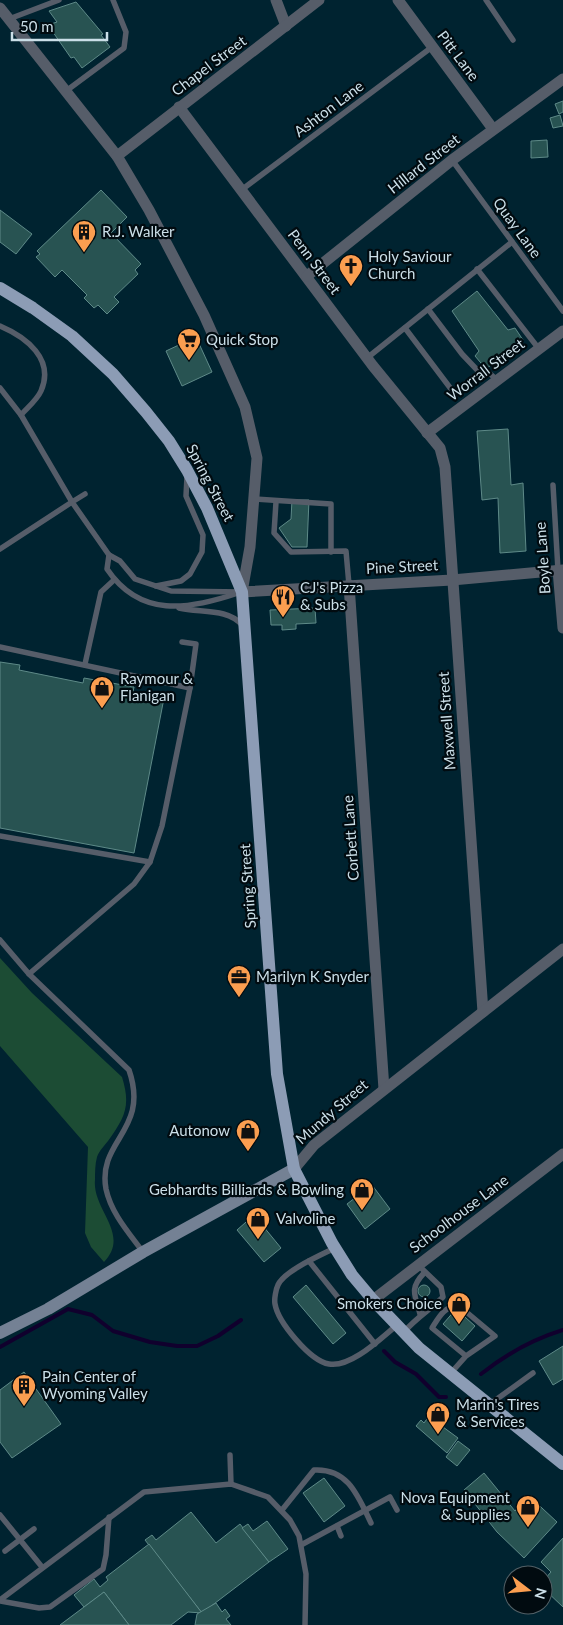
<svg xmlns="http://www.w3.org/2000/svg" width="563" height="1625" font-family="Lato,sans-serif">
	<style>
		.green { fill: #1c4c34 }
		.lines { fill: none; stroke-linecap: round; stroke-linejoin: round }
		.stream { stroke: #10002d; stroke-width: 4 }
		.building { fill: #285352; stroke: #5e8a88 }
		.service { stroke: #565d69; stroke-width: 5.5 }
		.minor { stroke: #565d69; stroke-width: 11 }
		.secondary { stroke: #748194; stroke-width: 12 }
		.primary { stroke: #8c9cb5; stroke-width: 12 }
		.labels { text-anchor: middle; stroke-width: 4.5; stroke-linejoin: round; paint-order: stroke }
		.street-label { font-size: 15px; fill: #cbdfe8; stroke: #010b10 }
		.poi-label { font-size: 15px; fill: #cbdfe8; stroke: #010b10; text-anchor: start }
	</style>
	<rect width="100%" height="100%" fill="#002330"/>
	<path class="green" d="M 0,958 L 32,993 L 122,1077 C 131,1106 125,1117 108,1141 C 105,1145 99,1151 97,1157 C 95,1164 95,1173 95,1180 C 92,1210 131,1234 104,1262 L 91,1247 L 85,1233 L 88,1147 L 0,1046 Z"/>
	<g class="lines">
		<g class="stream">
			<polyline points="0,1347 68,1309 92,1315 113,1331 150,1342 177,1346 197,1346 218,1336 241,1320"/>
			<polyline points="384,1351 395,1362 416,1374 439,1397 446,1397"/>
			<path d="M 481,1374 C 505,1355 534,1339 563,1330"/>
		</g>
	</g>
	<g class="building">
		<polygon points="76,2 103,34 101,35 110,47 82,68 74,57 71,58 48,25 57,22 49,11"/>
		<polygon points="563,101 563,112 559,114 555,104"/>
		<polygon points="560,115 563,126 553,128 550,118"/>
		<polygon points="547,140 548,157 531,158 531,141"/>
		<polygon points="101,190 127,217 111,233 141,264 135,270 138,274 114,297 119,302 107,314 98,305 94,308 84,298 87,295 62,270 55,277 36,257 40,254 37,251"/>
		<polygon points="0,210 32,234 16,254 0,242"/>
		<polygon points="477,291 508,330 515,328 523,340 486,369 475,356 479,351 452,311"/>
		<polygon points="196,337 212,372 182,386 166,351"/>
		<polygon points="508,429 511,485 523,483 526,551 500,553 498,498 482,500 477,431"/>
		<polygon points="292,500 309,500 307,547 292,547 279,528 291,519"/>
		<polygon points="315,608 316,623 296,624 296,629 282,630 282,625 271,625 270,610"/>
		<polygon points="0,662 20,665 19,670 83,683 84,678 134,687 133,692 164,698 134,853 0,828"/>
		<polygon points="372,1185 390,1209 365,1229 347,1204"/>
		<polygon points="254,1215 281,1248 264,1262 237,1230"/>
		<polygon points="306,1285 346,1333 333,1344 293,1297"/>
		<circle cx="424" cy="1291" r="6"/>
		<polygon points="456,1309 475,1326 462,1341 443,1324"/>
		<polygon points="563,1346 563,1379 553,1385 539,1361"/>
		<polygon points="24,1372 61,1424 12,1458 0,1442 0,1390"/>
		<polygon points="434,1409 448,1420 443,1427 458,1438 447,1453 416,1426 421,1420 424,1423"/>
		<polygon points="458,1441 470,1450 457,1466 446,1457"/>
		<polygon points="484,1473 515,1511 528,1495 557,1522 524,1558 497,1532 464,1490"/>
		<polygon points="324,1478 345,1506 324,1522 303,1493"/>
		<polygon points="191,1512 216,1543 240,1524 269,1562 202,1613 145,1540 152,1535 156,1540"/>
		<polygon points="267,1521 288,1549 269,1562 242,1528 248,1524 253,1531"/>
		<polygon points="563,1538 563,1607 543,1588 543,1581 551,1572 541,1562"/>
		<polygon points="149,1544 202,1613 188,1612 171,1625 129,1625 104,1592 84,1607 74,1595 94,1579 100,1587 108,1580 106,1577"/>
		<polygon points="104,1592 129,1625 60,1625"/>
		<polygon points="216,1603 222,1612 225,1609 230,1616 226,1619 231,1625 195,1625 197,1614"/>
	</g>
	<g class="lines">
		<g class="service">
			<polyline points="486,0 513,40"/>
			<polyline points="9,19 59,0"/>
			<polyline points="66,91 124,48 126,32 113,0"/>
			<polyline points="452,160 563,311"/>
			<polyline points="240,191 432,47"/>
			<polyline points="477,269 539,349"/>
			<polyline points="428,309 462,354 480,373"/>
			<path d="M 0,326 C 26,337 55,359 41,391 C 37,400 27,408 21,415"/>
			<polyline points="405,328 451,389 456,391 482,371 487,371 497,380"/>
			<polyline points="367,358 512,242"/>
			<polyline points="0,388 21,415 72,502 0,549"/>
			<polyline points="553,485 558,570"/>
			<polyline points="85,494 72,502 109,555 120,561 135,579 171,591 242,592"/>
			<polyline points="255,499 331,504 331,552"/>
			<polyline points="276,502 274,533 291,552 346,551 349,585"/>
			<path d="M 109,555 L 107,569 C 140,618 188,610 238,593"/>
			<polyline points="156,586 181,581 190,574 202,552 203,535 186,496 187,477"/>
			<path d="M 179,608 C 200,613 228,608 242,625"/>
			<polyline points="0,647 190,688"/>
			<polyline points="85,664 101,592 114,580"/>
			<polyline points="0,836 150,862"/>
			<path d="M 0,940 L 29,974 L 129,1070 C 150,1131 97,1140 106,1189 C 111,1213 129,1233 143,1252"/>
			<polyline points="29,974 134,884 150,862 162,826 190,688 196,644 182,642"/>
			<path d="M 335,1248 C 321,1255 284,1271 278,1285 C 276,1289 274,1299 275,1304 C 278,1322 310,1361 329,1364 C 351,1368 381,1338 397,1325"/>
			<polyline points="309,1261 375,1344"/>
			<path d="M 420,1314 C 415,1295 409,1289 424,1273"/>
			<path d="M 404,1332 C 417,1317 430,1310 443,1297 L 441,1287 L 417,1264"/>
			<path d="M 450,1374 L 466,1356 L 495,1336 L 458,1305 C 444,1307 439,1317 432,1328 L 466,1356"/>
			<polyline points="490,1404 533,1373"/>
			<polyline points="230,1455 231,1484"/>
			<path d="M 282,1510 L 314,1470 C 348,1468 358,1496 371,1523"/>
			<polyline points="0,1515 42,1567"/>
			<polyline points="337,1526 341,1536"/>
			<polyline points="301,1545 390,1497 397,1510"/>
			<polyline points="5,1551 34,1529"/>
			<polyline points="0,1600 144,1492 231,1484 268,1497 290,1520 299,1536 306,1574 305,1625"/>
			<polyline points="0,1601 39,1608 50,1607 103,1569 106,1555 109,1517"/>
		</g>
		<g class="minor">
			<polyline points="276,0 286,26"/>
			<polyline points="398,0 493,129"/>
			<polyline points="0,8 117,156 149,210 204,315 245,407 257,458 250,547 242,592 452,580 563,570"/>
			<polyline points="179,107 373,366 440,448 445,467 483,1012"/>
			<polyline points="117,156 319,0"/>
			<polyline points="307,276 452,160 563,79"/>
			<polyline points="427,433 563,331"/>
			<polyline points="558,570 563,628"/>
			<polyline points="349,585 384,1089"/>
			<polyline points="294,1169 314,1145 563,949"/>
			<polyline points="373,1300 563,1154"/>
		</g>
		<polyline class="secondary" points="0,1333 48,1309 143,1252 294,1169"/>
		<polyline class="primary" points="0,288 33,308 72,336 113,374 146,412 169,441 187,470 207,508 242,592 277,1074 294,1169 332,1243 352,1275 373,1300 419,1348 563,1464"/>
	</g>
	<defs>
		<g id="building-pin" transform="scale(1.25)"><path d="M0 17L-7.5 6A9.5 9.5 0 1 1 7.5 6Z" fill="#fb9e50" stroke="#010b10"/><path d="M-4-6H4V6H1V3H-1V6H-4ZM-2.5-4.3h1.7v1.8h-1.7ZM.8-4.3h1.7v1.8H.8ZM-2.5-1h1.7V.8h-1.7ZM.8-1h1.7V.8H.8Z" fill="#111"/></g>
		<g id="church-pin" transform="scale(1.25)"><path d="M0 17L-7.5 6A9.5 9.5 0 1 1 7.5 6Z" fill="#fb9e50" stroke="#010b10"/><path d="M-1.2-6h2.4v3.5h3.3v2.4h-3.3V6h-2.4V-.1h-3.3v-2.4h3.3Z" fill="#111"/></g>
		<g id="supermarket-pin" transform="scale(1.25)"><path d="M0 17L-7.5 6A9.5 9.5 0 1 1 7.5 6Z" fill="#fb9e50" stroke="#010b10"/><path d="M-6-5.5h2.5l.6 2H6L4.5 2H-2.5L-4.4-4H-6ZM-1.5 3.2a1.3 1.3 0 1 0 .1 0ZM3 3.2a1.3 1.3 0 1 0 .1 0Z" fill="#111"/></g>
		<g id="restaurant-pin" transform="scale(1.25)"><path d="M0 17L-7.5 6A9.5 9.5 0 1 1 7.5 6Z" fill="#fb9e50" stroke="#010b10"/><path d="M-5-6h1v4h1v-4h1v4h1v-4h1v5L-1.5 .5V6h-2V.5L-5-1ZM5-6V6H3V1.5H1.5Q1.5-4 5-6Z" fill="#111"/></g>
		<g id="shop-pin" transform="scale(1.25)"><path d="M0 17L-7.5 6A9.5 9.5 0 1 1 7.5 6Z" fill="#fb9e50" stroke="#010b10"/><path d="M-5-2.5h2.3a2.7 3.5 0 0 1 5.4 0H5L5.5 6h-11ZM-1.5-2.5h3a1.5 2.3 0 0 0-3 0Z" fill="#111"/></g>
		<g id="office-pin" transform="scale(1.25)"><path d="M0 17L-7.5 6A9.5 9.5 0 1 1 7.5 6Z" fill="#fb9e50" stroke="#010b10"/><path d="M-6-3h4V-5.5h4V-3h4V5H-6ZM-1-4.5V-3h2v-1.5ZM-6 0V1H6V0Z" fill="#111"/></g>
	</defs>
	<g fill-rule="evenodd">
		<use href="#building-pin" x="84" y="232"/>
		<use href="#church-pin" x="351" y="266"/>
		<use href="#supermarket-pin" x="189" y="340"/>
		<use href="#restaurant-pin" x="283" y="597"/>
		<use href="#shop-pin" x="102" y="688"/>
		<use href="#office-pin" x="239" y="977"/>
		<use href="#shop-pin" x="248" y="1131"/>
		<use href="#shop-pin" x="362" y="1190"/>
		<use href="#shop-pin" x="258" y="1219"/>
		<use href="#shop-pin" x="459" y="1304"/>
		<use href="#building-pin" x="24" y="1386"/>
		<use href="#shop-pin" x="438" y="1414"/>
		<use href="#shop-pin" x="528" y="1507"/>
	</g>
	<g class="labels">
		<g class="street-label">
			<text transform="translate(458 56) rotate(53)" y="5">Pitt Lane</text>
			<text transform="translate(209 66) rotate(-37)" y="5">Chapel Street</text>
			<text transform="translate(329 109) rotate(-37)" y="5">Ashton Lane</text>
			<text transform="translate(424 164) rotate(-38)" y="5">Hillard Street</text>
			<text transform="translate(517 228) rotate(54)" y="5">Quay Lane</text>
			<text transform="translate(314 262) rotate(53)" y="5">Penn Street</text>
			<text transform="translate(486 370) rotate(-37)" y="5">Worrall Street</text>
			<text transform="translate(210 483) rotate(62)" y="5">Spring Street</text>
			<text transform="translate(543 558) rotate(-94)" y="5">Boyle Lane</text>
			<text transform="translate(402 567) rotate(-3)" y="5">Pine Street</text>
			<text transform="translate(447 721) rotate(-94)" y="5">Maxwell Street</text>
			<text transform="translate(351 838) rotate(-94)" y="5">Corbett Lane</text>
			<text transform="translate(248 886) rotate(-94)" y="5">Spring Street</text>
			<text transform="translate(332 1112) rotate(-41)" y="5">Mundy Street</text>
			<text transform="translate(459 1214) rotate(-37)" y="5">Schoolhouse Lane</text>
		</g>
		<g class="poi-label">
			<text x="102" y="237">R.J. Walker</text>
			<text x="368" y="262">Holy Saviour<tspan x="368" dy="17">Church</tspan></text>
			<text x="206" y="345">Quick Stop</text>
			<text x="300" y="593">CJ's Pizza<tspan x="300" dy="17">&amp; Subs</tspan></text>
			<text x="120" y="684">Raymour &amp;<tspan x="120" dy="17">Flanigan</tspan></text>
			<text x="256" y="982">Marilyn K Snyder</text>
			<text x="230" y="1136" text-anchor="end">Autonow</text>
			<text x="344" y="1195" text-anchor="end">Gebhardts Billiards &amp; Bowling</text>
			<text x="276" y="1224">Valvoline</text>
			<text x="442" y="1309" text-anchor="end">Smokers Choice</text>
			<text x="42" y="1382">Pain Center of<tspan x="42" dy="17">Wyoming Valley</tspan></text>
			<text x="456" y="1410">Marin's Tires<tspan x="456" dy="17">&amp; Services</tspan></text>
			<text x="510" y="1503" text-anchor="end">Nova Equipment<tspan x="510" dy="17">&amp; Supplies</tspan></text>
		</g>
	</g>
	<g transform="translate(528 1590) rotate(106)"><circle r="24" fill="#010b10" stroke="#526066"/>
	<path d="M0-4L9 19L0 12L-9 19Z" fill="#fb9e50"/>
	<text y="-8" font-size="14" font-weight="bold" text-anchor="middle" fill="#cbdfe8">N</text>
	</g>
	<path d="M12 32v8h95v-8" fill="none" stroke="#cbdfe8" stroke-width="2.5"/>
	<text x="20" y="32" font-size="15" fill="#cbdfe8" stroke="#010b10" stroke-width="4" paint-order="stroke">50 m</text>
</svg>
